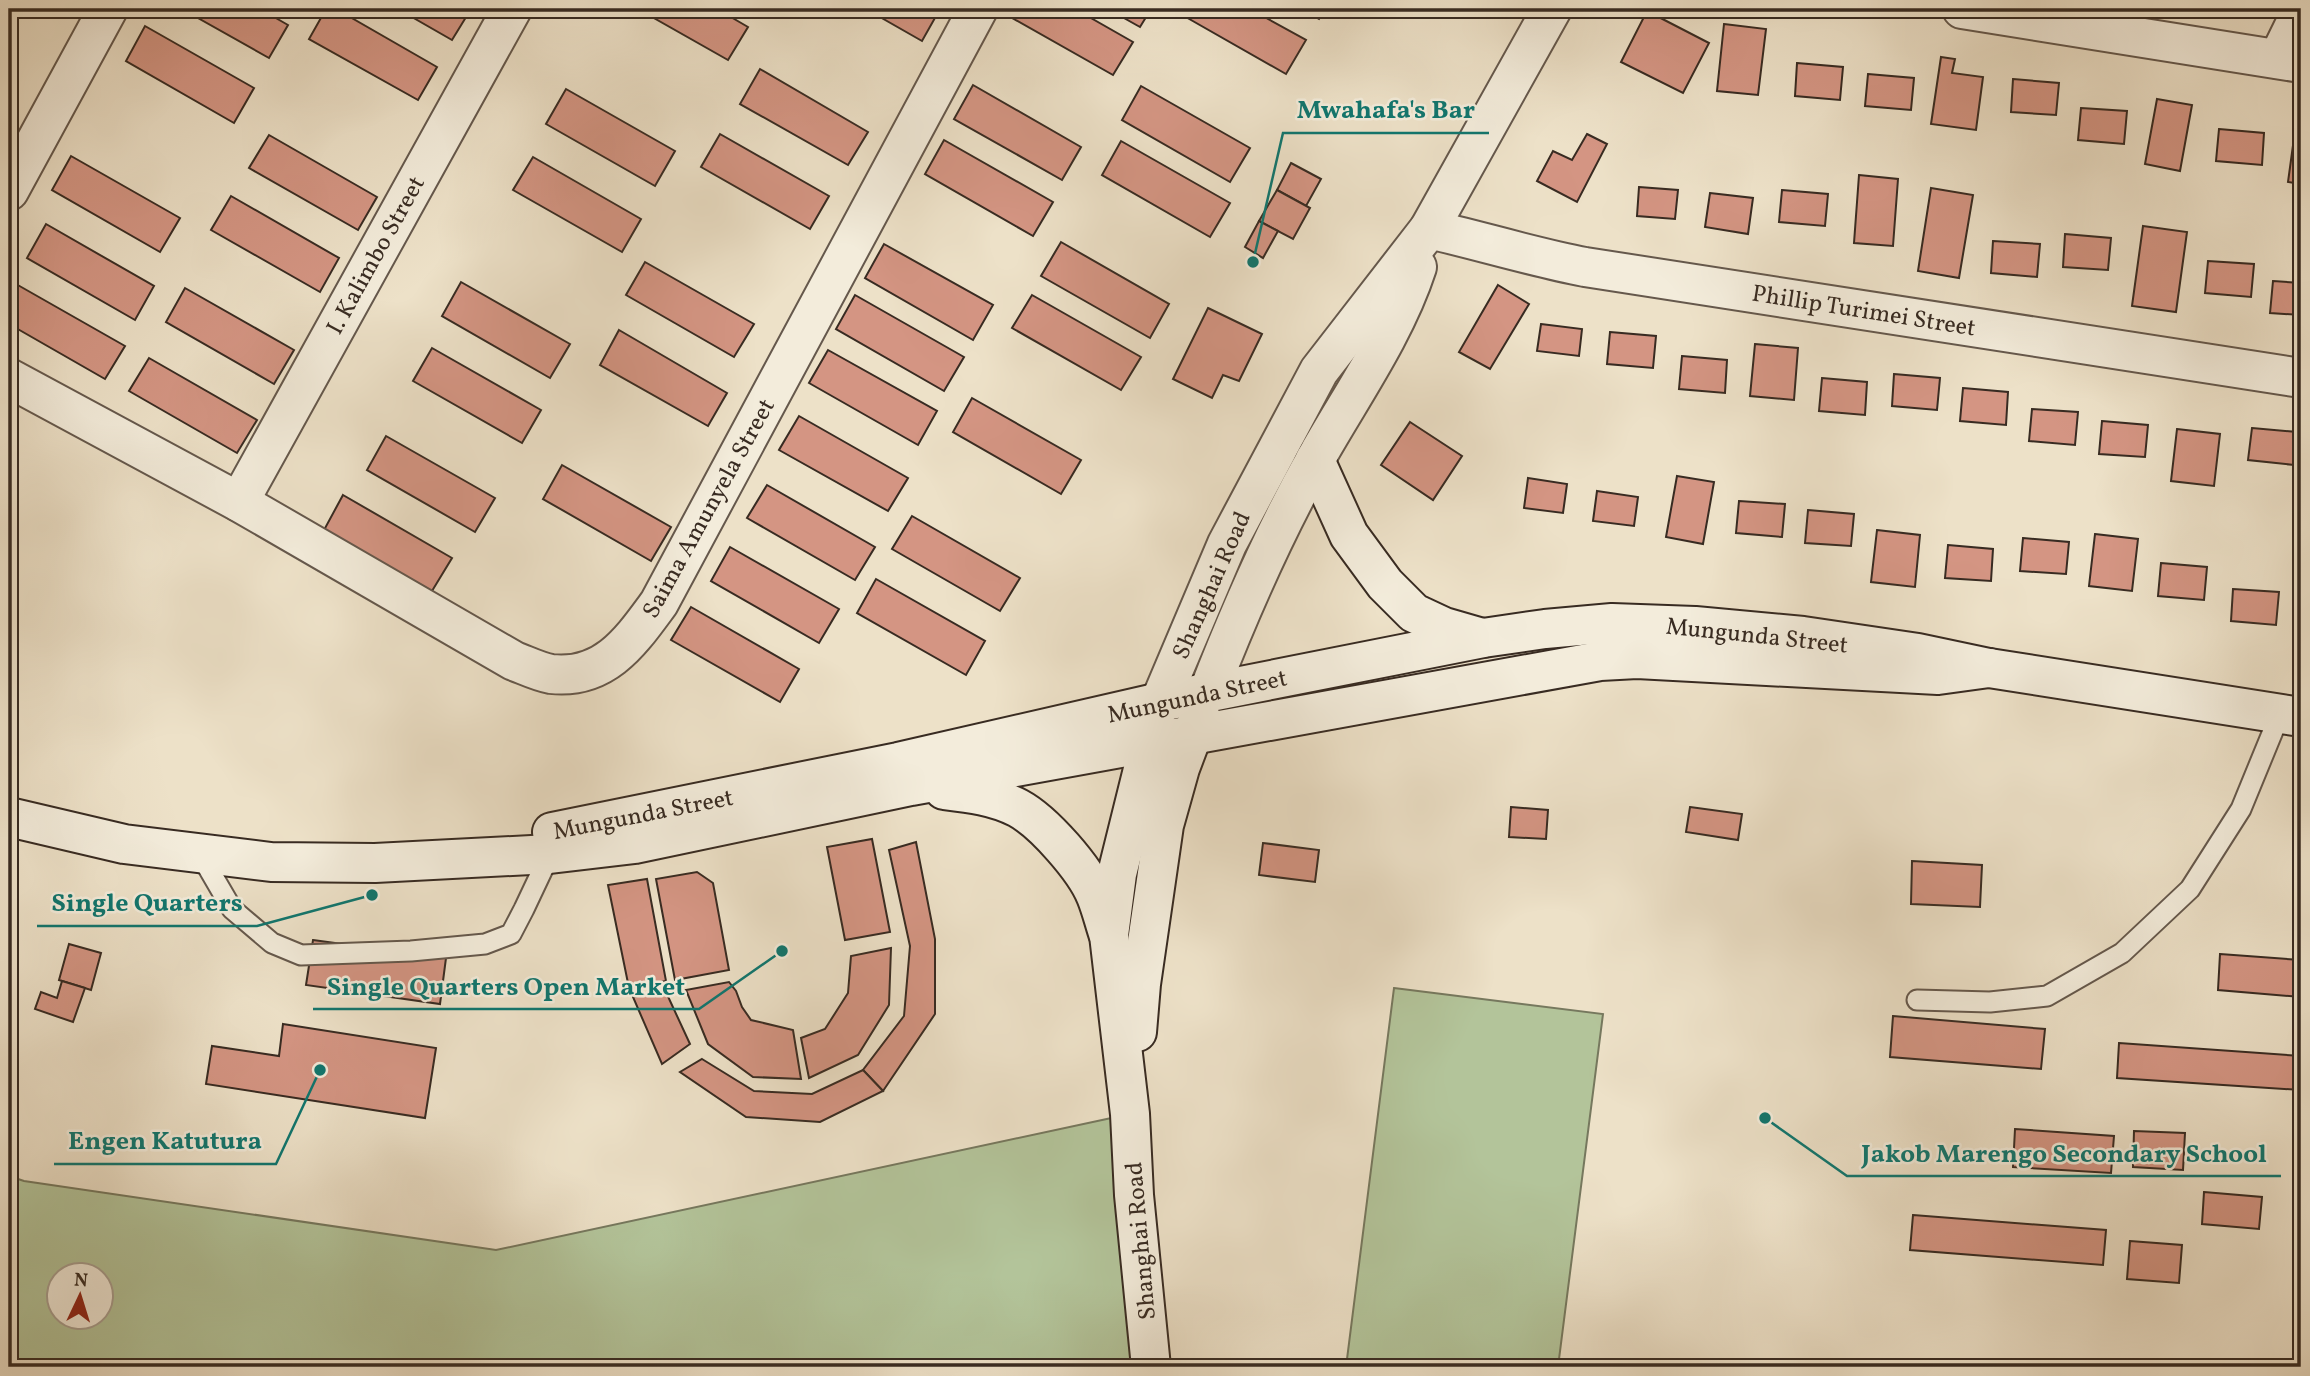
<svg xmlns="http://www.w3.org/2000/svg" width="2310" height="1376" font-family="Vollkorn,serif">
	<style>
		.green { fill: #b3c49a; stroke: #76785e; stroke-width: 2; fill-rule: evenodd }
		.building { fill: #d49583; stroke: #382b22; stroke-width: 2 }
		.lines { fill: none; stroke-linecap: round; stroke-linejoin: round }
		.lane-casing { stroke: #65584c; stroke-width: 23 }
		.street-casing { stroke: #65584c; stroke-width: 42 }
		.secondary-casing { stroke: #382b22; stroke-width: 42 }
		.lane { stroke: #f3ecdb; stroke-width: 19 }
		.street { stroke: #f3ecdb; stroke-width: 38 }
		.secondary { stroke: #f3ecdb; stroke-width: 38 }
		.labels { text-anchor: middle; stroke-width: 5; stroke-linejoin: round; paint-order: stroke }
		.street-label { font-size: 24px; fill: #382b22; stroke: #f3ecdb }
		.leader { fill: none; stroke: #0f766e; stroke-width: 2.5 }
		.callout-dot { fill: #0f766e; stroke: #f3ecdb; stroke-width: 2.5 }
		.callout-label { font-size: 26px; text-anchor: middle; font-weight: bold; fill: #0f766e; stroke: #f3ecdb; stroke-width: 5; stroke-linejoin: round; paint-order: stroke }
	</style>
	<rect width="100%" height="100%" fill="#ede1c8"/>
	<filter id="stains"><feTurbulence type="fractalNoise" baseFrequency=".00286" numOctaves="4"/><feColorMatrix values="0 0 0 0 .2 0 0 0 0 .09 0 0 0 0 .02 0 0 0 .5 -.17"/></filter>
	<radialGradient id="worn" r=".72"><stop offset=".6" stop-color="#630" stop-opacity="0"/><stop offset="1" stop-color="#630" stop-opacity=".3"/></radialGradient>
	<g class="green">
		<polygon points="1394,988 1603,1014 1558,1367 1346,1367"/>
		<path d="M 1130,1114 L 1151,1367 L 9,1367 L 9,1176 L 24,1181 L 496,1250 ZM 60,1274 L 102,1274 L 102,1316 L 60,1316 Z"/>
	</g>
	<g class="building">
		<polygon points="182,9 260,9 288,25 269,58"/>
		<polygon points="326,9 336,9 437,67 418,100 309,39"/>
		<polygon points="398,9 471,9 452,40"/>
		<polygon points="638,9 717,9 748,27 728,60"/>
		<polygon points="866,9 940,9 922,41"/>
		<polygon points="1008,9 1075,9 1133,42 1113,75 1005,14"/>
		<polygon points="1108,9 1151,9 1140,27"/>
		<polygon points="1179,9 1250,9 1306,40 1286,74 1177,12"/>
		<polygon points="1301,9 1325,9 1319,19"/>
		<polygon points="1647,11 1709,43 1683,93 1621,62"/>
		<polygon points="1724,24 1766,29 1758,95 1717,91"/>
		<polygon points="145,26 254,88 234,123 126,61"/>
		<polygon points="1941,57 1955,59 1952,73 1983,77 1976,130 1931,124"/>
		<polygon points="1797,63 1843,67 1840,100 1795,96"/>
		<polygon points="760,69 868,132 848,165 740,104"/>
		<polygon points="1868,74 1914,78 1911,110 1865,106"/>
		<polygon points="2013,79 2059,83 2056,115 2011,112"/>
		<polygon points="973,85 1081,147 1062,180 954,119"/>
		<polygon points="1141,86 1250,148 1230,182 1122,120"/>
		<polygon points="566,89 675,151 655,186 546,124"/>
		<polygon points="2157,99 2192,105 2180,171 2145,164"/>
		<polygon points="2081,108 2127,111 2124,144 2078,140"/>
		<polygon points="2297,116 2301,117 2301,184 2288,182"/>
		<polygon points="2219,129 2264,133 2262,165 2216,161"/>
		<polygon points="720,134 829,196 810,229 701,167"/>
		<polygon points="1587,134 1607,144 1577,202 1537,181 1553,151 1572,160"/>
		<polygon points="269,135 377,197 358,230 249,168"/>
		<polygon points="944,140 1053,202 1033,236 925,174"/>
		<polygon points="1121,141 1230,203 1210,237 1102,175"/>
		<polygon points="71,156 180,218 160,252 52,190"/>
		<polygon points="533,157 641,219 622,252 513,190"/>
		<polygon points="1291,163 1321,179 1306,206 1277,190"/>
		<polygon points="1859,175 1898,179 1893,246 1854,243"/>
		<polygon points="1639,187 1678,190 1675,219 1637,216"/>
		<polygon points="1931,188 1973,195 1959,278 1918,271"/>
		<polygon points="1277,190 1310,208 1293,239 1259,221"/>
		<polygon points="1782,190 1828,194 1825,226 1779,222"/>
		<polygon points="1710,193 1753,198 1748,234 1705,227"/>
		<polygon points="231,196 339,258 320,292 211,230"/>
		<polygon points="1259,221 1278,231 1263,258 1245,247"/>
		<polygon points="46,224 154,286 135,320 27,258"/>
		<polygon points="2143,226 2187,232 2176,312 2132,306"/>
		<polygon points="2065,234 2111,238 2108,270 2063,267"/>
		<polygon points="1993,241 2040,244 2037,277 1991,273"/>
		<polygon points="1061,242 1169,304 1150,338 1041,276"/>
		<polygon points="884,244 993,305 973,340 865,278"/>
		<polygon points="2208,261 2254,264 2251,297 2205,293"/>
		<polygon points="645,262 754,324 734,357 626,295"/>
		<polygon points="2273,281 2301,283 2301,315 2270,313"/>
		<polygon points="461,282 570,344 550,378 442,316"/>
		<polygon points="16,284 125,346 105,379 9,324 9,297"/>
		<polygon points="1498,285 1529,304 1490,369 1459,352"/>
		<polygon points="185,288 294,350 274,384 166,322"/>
		<polygon points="855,295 964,357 944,391 836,329"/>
		<polygon points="1032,295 1141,357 1121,390 1012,328"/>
		<polygon points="1208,308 1262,334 1239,381 1223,375 1212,398 1173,379"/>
		<polygon points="1541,324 1582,329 1579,356 1537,351"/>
		<polygon points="619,330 727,393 708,426 600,365"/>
		<polygon points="1610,332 1656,336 1653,368 1607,364"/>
		<polygon points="1755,344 1798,348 1794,400 1750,396"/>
		<polygon points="432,348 541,410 522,443 413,381"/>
		<polygon points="828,350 937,411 918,445 809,383"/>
		<polygon points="1682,356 1727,360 1725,393 1679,389"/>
		<polygon points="149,358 257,420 237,453 129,391"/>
		<polygon points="1894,374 1940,378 1937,410 1892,406"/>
		<polygon points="1822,378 1867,382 1865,415 1819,411"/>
		<polygon points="1963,388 2008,392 2006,425 1960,421"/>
		<polygon points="972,398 1081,460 1061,494 953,432"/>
		<polygon points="2032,409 2078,412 2075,445 2029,441"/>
		<polygon points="799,416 908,478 888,511 779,450"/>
		<polygon points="2102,421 2148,425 2145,457 2099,454"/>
		<polygon points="1410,422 1462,456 1433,500 1381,465"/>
		<polygon points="2252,428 2297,432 2294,465 2248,460"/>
		<polygon points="2177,429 2220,434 2214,486 2171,481"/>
		<polygon points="386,436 495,498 475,532 367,470"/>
		<polygon points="562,465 671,527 651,561 543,499"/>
		<polygon points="1677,476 1714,482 1703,544 1666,537"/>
		<polygon points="1528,478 1567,484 1563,513 1524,508"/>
		<polygon points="767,485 875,547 855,580 747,518"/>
		<polygon points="1597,491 1638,497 1634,526 1593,521"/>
		<polygon points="343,495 452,558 432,591 324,530"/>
		<polygon points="1739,501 1785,504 1782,537 1736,533"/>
		<polygon points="1808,510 1854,514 1851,546 1805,543"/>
		<polygon points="912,516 1020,578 1000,611 892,549"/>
		<polygon points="1877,530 1920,535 1915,587 1871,582"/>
		<polygon points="2095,534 2138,539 2132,591 2089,586"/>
		<polygon points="2023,538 2069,542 2066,574 2020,571"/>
		<polygon points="1948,545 1993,549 1991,581 1945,578"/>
		<polygon points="730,547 839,609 819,643 711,581"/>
		<polygon points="2161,563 2207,567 2204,600 2158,596"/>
		<polygon points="876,579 985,641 966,675 857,613"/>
		<polygon points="2233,589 2279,592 2276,625 2231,621"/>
		<polygon points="691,607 799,669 780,702 671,640"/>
		<polygon points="1511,807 1548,810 1546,839 1509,837"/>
		<polygon points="1690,807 1742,814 1738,840 1686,832"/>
		<polygon points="872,839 890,932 845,940 827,847"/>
		<polygon points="916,842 935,939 935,1014 883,1091 863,1070 904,1016 910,946 889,850"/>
		<polygon points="1263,843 1319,850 1315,882 1259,875"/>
		<polygon points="1912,861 1982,865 1980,907 1911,904"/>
		<polygon points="697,872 713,883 729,970 675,980 656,879"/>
		<polygon points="647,879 666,981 629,988 608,885"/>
		<polygon points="313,940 446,958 440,1004 306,985"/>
		<polygon points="69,944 101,953 91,990 59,980"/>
		<polygon points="891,948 889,1005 858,1055 809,1078 801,1038 825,1029 848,993 851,956"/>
		<polygon points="2220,954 2301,960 2301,997 2218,990"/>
		<polygon points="62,981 85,988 73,1022 35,1009 41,992 57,998"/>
		<polygon points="729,982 736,991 742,1007 751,1020 793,1030 801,1079 753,1077 708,1044 686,990"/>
		<polygon points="665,990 690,1044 662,1064 633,997"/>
		<polygon points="1893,1016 2045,1029 2041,1069 1890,1057"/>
		<polygon points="283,1024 436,1048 425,1118 206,1084 212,1046 279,1056"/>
		<polygon points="2119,1043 2301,1056 2301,1090 2117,1078"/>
		<polygon points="702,1059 754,1091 812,1094 863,1070 883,1091 820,1122 746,1117 680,1072"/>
		<polygon points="2015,1129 2114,1136 2111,1173 2013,1167"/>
		<polygon points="2134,1131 2185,1133 2183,1170 2133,1167"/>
		<polygon points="2204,1192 2262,1197 2259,1229 2202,1224"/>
		<polygon points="1913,1215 2106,1230 2103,1265 1910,1250"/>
		<polygon points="2130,1241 2182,1245 2179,1283 2127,1279"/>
	</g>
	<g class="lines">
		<g class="lane-casing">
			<g id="lane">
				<polyline points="200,854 232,909 272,943 301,955 411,951 485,944 511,934 524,909 550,854"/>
				<polyline points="1917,1000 1990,1002 2047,996 2122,953 2190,889 2241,809 2280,714"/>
			</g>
		</g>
		<g class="street-casing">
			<g id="street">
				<polyline points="1962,9 2301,63"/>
				<polyline points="2278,59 2301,12"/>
				<polyline points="9,191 108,9"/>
				<path d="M 1429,229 C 1481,241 1533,257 1585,267 L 2301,378"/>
				<path d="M 9,378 L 239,502 L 514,661 C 525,665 539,672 551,674 C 605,680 631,641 659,603 L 978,9"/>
				<polyline points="239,502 512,9"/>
				<path d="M 1208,693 C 1239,613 1273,535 1315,460 C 1349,399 1395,335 1417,267"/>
				<polyline points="1160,702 1227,544 1319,371 1429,229 1552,9"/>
			</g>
		</g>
		<g class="secondary-casing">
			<g id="secondary">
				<polyline points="1315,460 1349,535 1385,584 1414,613 1444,627 1482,638"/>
				<path d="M 944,790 C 969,793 995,796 1018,808 C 1044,822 1085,869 1096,896 C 1101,908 1104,921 1108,933"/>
				<polyline points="9,817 124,844 271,862 375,863 550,854 635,844 911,786 1600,661 1637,659 1938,675 1989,668"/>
				<polyline points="552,832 898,762 1160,702 1483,638 1545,629 1612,623 1695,626 1803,636 1918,653 1989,668 2301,717"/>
				<polyline points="1137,1032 1141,984 1164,825 1180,768 1200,715"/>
				<polyline points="1151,1367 1134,1195 1130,1114 1109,935 1117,874 1155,721"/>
			</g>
		</g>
		<use href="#lane" class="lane"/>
		<use href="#street" class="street"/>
		<use href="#secondary" class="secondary"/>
	</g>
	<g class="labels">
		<g class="street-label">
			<text transform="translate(375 255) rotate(-61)" y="8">I. Kalimbo Street</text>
			<text transform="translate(1864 310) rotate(9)" y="8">Phillip Turimei Street</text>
			<text transform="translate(708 508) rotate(-61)" y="8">Saima Amunyela Street</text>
			<text transform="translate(1211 585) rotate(-66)" y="8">Shanghai Road</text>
			<text transform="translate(1757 635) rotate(6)" y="8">Mungunda Street</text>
			<text transform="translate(1197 696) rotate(-12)" y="8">Mungunda Street</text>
			<text transform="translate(643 814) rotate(-11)" y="8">Mungunda Street</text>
			<text transform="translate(1140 1241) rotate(-95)" y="8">Shanghai Road</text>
		</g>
	</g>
	<path class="leader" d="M1253 262L1283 133H1489M372 895L257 926H37M782 951L699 1009H313M320 1070L276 1164H54M1765 1118L1847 1176H2281"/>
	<g class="callout-dot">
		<circle cx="1253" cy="262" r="7"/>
		<circle cx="372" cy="895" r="7"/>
		<circle cx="782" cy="951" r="7"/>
		<circle cx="320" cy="1070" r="7"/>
		<circle cx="1765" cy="1118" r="7"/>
	</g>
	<g class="callout-label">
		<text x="1386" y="118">Mwahafa's Bar</text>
		<text x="147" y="911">Single Quarters</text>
		<text x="506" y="995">Single Quarters Open Market</text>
		<text x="165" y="1149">Engen Katutura</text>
		<text x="2064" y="1162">Jakob Marengo Secondary School</text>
	</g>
	<rect width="2310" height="1376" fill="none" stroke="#ede1c8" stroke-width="35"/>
	<rect x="10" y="10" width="2289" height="1355" fill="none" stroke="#382b22" stroke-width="3.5"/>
	<rect x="18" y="18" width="2275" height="1341" fill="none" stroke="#382b22" stroke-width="2"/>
	<g transform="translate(80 1296) rotate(4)"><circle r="33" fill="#f3ecdb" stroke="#a89f91" stroke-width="2"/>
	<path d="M0-5L12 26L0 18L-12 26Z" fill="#8f2418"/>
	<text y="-10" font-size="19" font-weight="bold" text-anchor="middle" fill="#382b22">N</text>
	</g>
	<rect width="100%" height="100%" filter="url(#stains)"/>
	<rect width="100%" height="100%" fill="url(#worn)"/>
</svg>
